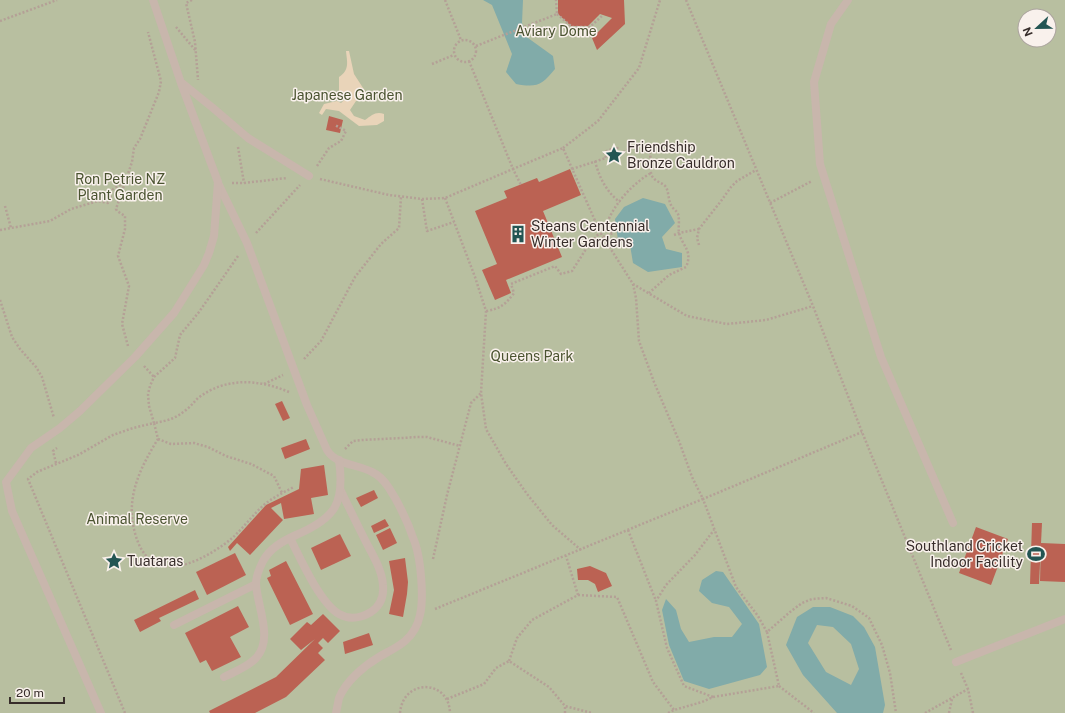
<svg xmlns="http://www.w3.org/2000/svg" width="1065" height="713" font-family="'Public Sans',sans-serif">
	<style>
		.green { fill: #b8bfa0; fill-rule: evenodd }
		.sand { fill: #e9d4b9 }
		.water { fill: #81aba9; fill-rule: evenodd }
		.building { fill: #bb6253 }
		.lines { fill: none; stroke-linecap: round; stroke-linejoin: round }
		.path { stroke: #b4a096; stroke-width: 2.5; stroke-dasharray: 2 2; stroke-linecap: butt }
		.lane { stroke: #c8b6ac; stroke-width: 8 }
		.labels { text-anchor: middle; stroke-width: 3; stroke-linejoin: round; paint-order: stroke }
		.park-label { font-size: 14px; fill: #4a5330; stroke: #f9f1ec }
		.poi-label { font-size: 14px; fill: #372d2a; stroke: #f9f1ec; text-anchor: start }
	</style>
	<rect width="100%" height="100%" fill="#f1e7df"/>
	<path class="green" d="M 0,0 L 1065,0 L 1065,713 L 0,713 ZM 1025,16 L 1049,16 L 1049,40 L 1025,40 Z"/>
	<path class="sand" d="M 346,51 L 349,51 L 354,74 L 365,91 L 363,98 L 356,101 L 350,110 L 354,116 L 365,120 C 372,115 376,111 384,114 L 384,121 L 377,125 L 359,126 L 339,111 L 326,109 L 322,115 L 319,113 L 324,104 L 337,101 L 341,103 L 348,96 L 339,91 L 339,77 C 350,70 347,62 346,51 Z"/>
	<g class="water">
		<path d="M 483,0 L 523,0 L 522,23 L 528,38 L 553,56 L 555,69 C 542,85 537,88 516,84 L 506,72 L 512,54 L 492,5 Z"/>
		<polygon points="643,198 665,204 675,223 662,237 666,249 682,253 682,267 648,272 633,263 630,245 618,240 615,219 624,207"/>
		<polygon points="716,571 723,572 759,624 767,667 760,675 709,689 684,681 669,645 662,610 666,599 676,610 681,629 689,642 714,637 732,637 742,624 729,607 712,603 699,591 702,580"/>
		<path d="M 813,607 L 830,607 L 853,616 L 864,627 L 875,647 L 885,705 L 883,713 L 837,713 L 803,675 L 786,645 L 797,617 ZM 817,625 L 833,627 L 851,644 L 859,669 L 851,685 L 826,672 L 808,643 Z"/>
	</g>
	<g class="building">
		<polygon points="558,0 624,0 625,24 597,50 592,38 612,18 600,14 588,26 571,26 558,14"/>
		<polygon points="329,116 343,120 340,133 326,130"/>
		<polygon points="570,169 581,195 543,211 562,257 506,280 511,293 495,300 482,270 497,264 475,211 507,198 504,191 537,178 539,182"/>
		<polygon points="282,401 290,418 283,421 275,404"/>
		<polygon points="306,439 310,449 285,459 281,448"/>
		<polygon points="324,465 328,495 311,498 314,514 284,519 281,503 271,508 283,520 250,555 237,543 230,551 228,547 266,505 299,489 301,469"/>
		<polygon points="374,490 378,498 361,507 356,498"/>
		<polygon points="385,519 389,526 374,533 371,526"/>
		<polygon points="1032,523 1042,523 1039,584 1030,584"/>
		<polygon points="976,527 1008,539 991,585 959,573"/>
		<polygon points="390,528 397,543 383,550 376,535"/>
		<polygon points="340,534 351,556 321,570 311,548"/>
		<polygon points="1041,543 1065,544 1065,582 1040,581"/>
		<polygon points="235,553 246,575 207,595 196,572"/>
		<polygon points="405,558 408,582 407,594 403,617 389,614 394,590 389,561"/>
		<polygon points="286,561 313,614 290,625 267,578 271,576 269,570"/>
		<polygon points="590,566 606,573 612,586 598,592 595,584 588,580 578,580 577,569"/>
		<polygon points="195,590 199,599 159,618 161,621 140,632 134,620"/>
		<polygon points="238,606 249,627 230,637 241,657 212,671 206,660 200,663 185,633"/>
		<polygon points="323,614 340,631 328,643 323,638 318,643 323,648 318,653 325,660 286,697 255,713 210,713 209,711 276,677 315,639 301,650 290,639 307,622 311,625"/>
		<polygon points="369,633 373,645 345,654 343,642"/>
	</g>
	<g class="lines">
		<g class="path">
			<polyline points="192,0 186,3 195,42 198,80"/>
			<polyline points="445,0 461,40"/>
			<polyline points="686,0 813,306 862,432 951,650"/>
			<polyline points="557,14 572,27 590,27 603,15"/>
			<polyline points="0,21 57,0"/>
			<polyline points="176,27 196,51"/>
			<circle cx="465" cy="51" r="11"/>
			<polyline points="476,46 557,14 556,0"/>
			<polyline points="469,61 513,169 563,148 600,232 633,284 687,316 727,324 766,320 813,306"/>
			<polyline points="432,64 454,55"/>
			<polyline points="238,147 244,183"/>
			<polyline points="563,148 598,121 639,68 660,0"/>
			<path d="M 595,161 C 599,177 607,193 620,202"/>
			<polyline points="317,166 329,148 341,141 346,131 335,125"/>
			<path d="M 572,169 L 606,158 L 604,152 L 617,147 L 619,154 C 627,151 636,143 645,145 C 654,148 648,168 652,176 C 655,182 662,182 666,187 C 669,193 668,199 671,205 C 672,208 677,211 678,214 C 680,220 678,227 679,233 C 683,247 693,251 686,267 L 669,275 L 649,293"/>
			<polyline points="320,179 389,195 422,199 445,198 513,169 521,185"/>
			<polyline points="232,183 244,183 287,178"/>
			<polyline points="445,198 475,277 486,311 481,393 486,429 506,464 527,494 552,525 581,550"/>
			<polyline points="422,199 427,231 454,222"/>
			<polyline points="770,203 812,181"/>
			<polyline points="5,206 11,228"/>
			<path d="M 0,230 L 50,221 L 71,209 L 98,201 L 108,203 L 110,202 C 111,189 111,189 123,184"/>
			<polyline points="256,233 300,185"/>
			<polyline points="674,235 679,233 699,229"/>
			<path d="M 603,237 L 613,233 L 607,227 L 607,223 C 615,203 632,184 651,173"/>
			<polyline points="699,245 697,238 699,229 721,201 731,187 737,181 756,170"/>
			<polyline points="0,300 12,337 20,349 36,367 42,377 54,418"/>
			<path d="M 486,311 C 500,309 506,304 514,293 L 511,284 L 555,266 L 561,274 L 572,271 L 586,249 L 600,232"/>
			<polyline points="128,346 122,324 129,286 118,256 125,229 125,216 117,211 116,209 132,162 134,148 140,139 159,92 161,81 148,32"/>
			<polyline points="304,359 321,341 355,277 381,244 399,228 401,197"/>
			<polyline points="144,366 154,377"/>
			<polyline points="264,384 283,375"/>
			<path d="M 289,392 C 258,379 226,377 198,398 C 194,402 191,406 187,409 C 177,418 167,421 154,423 L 158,439 C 140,468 125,498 135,533 C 149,586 194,566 226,543 C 241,532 251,516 265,504 C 274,497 284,492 294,487"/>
			<polyline points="158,439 171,444 194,443 208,447 226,456 251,464 274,476 282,493"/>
			<polyline points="345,449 353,441 362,440 402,438 417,437 427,437 460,446"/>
			<polyline points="56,463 53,451 57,448"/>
			<polyline points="628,530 656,601"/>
			<polyline points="433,559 447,495 471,403 481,393"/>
			<polyline points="578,595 617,597 653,682 674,710"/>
			<polyline points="435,609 703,499 692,477 679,441 654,382 639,341 636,298 633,284"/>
			<polyline points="767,632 758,616 736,587 703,499 862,432"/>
			<polyline points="509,661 517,638 532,620 578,595 566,556"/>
			<polyline points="961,673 968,689 973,713"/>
			<polyline points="779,686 814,713"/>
			<polyline points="713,697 684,686 667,648 656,601 666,585 695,555 714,530"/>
			<polyline points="447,699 484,684 496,668 509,661 549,687 565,706 592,713"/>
			<polyline points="125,713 28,479 37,472 78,455 113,435 133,428 154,423 149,406 148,394 150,386 154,377 175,358 180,335 199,312 238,256"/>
			<path d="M 400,713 C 403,678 449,679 450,713"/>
			<polyline points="565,713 565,706"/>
			<polyline points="668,713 674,710 702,702 713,697 779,686 767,632 790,612 802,603 812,599 826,598 852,606 869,618 882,645 890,673 896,713"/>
			<polyline points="925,713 968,689"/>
			<polyline points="949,713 952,699"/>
		</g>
		<g class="lane">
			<polyline points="848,0 831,24 814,82 820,164 881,357 953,523"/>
			<polyline points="182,83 213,108 248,138 309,176"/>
			<path d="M 218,183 L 247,243 L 307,405 L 327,450 C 336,465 357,464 372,472 C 379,475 385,482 389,488 C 400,505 409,525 415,543 C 421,560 424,598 420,615 C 418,625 412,635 405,641 C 397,648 387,652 379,657 C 364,666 346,681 339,698 C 338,703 337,708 336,713"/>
			<path d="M 290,538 C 300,558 320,603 339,614 C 349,620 361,618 371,612 C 380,606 384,596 383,585 C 382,569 372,554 365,540 C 357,524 349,508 341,491"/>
			<polyline points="174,625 256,584"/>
			<polyline points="956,662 1065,619"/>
			<path d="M 224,677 C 234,672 248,667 256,658 C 274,639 257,606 256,584 C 256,576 259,569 263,561 C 270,548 283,541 296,535 C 336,518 345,503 339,460"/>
			<polyline points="101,713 12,511 6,482 31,448 60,428 80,411 135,357 174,313 204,265 209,253 214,236 218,182 181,83 153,0"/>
		</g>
	</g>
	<defs>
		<g id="sight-bare" transform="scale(1.38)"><path d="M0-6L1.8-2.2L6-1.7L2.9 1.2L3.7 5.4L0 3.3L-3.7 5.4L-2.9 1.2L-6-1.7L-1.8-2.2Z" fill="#235553" stroke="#f9f1ec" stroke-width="2.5" paint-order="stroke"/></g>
		<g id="building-bare" transform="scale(1.38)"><path d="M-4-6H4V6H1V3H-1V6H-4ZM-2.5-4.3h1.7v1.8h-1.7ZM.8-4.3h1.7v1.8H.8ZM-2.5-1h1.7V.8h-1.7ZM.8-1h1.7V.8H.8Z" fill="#235553" stroke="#f9f1ec" stroke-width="2.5" paint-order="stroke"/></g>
		<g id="stadium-bare" transform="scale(1.38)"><path d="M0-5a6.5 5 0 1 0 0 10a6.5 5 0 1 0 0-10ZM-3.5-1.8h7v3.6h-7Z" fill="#235553" stroke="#f9f1ec" stroke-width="2.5" paint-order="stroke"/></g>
	</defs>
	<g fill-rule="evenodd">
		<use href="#sight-bare" x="614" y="155"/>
		<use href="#building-bare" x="518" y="234"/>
		<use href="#stadium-bare" x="1036" y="554"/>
		<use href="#sight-bare" x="114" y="561"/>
	</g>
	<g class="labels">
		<g class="park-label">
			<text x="556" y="36">Aviary Dome</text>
			<text x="347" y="100">Japanese Garden</text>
			<text x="120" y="184">Ron Petrie NZ<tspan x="120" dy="16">Plant Garden</tspan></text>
			<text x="532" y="361">Queens Park</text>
			<text x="137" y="524">Animal Reserve</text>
		</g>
		<g class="poi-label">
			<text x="627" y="152">Friendship<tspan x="627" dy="16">Bronze Cauldron</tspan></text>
			<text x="531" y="231">Steans Centennial<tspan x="531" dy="16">Winter Gardens</tspan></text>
			<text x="1023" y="551" text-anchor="end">Southland Cricket<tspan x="1023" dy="16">Indoor Facility</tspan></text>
			<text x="127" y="566">Tuataras</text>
		</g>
	</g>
	<g transform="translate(1037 28) rotate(248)"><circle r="19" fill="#f9f1ec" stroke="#aba39e"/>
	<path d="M0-3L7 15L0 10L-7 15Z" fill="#235553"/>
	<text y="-6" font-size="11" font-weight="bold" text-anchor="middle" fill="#372d2a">N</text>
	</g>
	<path d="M10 697v6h54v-6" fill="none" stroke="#372d2a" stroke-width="2"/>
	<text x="16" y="697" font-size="12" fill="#372d2a" stroke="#f9f1ec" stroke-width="3" paint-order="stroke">20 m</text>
</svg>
